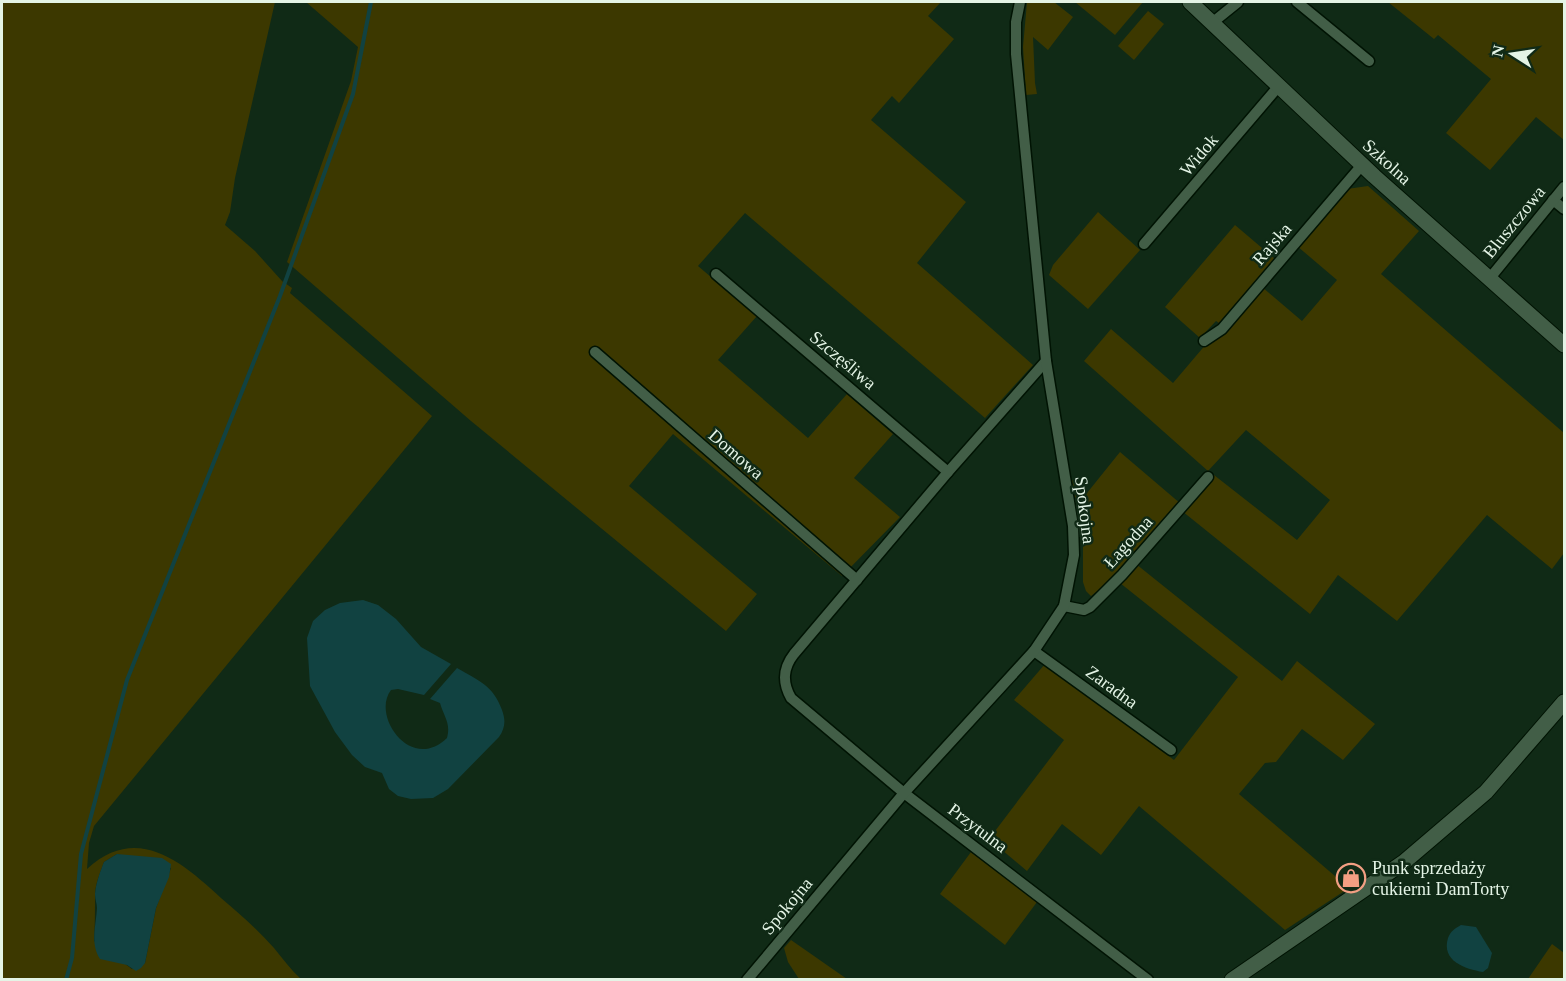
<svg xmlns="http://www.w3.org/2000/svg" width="1566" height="981" font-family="Georgia,serif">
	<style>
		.green { fill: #3c3800; fill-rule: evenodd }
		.water { fill: #114241 }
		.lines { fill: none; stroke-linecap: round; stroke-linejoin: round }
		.stream { stroke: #114241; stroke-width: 4 }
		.street-casing { stroke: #001303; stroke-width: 13 }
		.secondary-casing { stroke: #001303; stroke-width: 17 }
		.street { stroke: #425e47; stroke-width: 10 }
		.secondary { stroke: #425e47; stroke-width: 15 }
		.labels { text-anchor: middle; stroke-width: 5; stroke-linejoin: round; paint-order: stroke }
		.street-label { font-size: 18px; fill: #e4f4e6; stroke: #102a16 }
		.poi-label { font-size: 18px; fill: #e4f4e6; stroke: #102a16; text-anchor: start }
	</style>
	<rect width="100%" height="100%" fill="#102a16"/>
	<g class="green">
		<path d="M 2,2 L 275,2 L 235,178 L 230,212 L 225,225 L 255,251 L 282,281 L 292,288 L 290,293 L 432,416 L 94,826 L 89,843 L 87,869 C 137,823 182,862 221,898 C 240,914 258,930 274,948 C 283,959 291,970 301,979 L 2,980 ZM 117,854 L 171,868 L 156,908 L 145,963 L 132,969 L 94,941 C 95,925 95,911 95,896 C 95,885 100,873 104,862 Z"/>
		<polygon points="306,2 941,2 928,16 954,39 899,103 892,96 871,120 966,202 917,263 1033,365 985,418 745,213 698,266 757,316 718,360 808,438 847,394 893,434 854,478 900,517 842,576 673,434 629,486 757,594 726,631 471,421 287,262 351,81 358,47"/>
		<polygon points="1027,2 1054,2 1073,17 1048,50 1033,37 1035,83 1037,94 1026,95 1023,47"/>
		<polygon points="1075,2 1143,2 1115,35"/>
		<polygon points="1388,2 1564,2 1564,140 1536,117 1490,170 1446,133 1491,79 1438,35 1434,39"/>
		<polygon points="1148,11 1164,24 1134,60 1118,46"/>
		<polygon points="1368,186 1419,231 1381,274 1564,433 1564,553 1552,569 1487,515 1397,621 1338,575 1310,614 1182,511 1214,475 1297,540 1330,500 1246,430 1208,471 1084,361 1111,329 1173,383 1207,343 1262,287 1302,321 1337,280 1297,246 1347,189"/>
		<polygon points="1098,212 1140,250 1088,309 1049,275 1053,265"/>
		<polygon points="1235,225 1275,259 1219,323 1216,321 1200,338 1165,307"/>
		<polygon points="1120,452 1181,504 1113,579 1091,596 1086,591 1083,582 1083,539 1072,480 1087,493"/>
		<polygon points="1136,564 1282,681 1297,661 1375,724 1343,760 1302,729 1276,762 1265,763 1239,794 1349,888 1285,930 1139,806 1101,855 1062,824 1027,871 989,839 1064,740 1014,700 1045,664 1174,760 1238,677 1120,583"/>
		<polygon points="971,852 1037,902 1005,945 940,894"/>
		<polygon points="791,940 847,979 799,979 788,962 784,948"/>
		<polygon points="1552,944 1564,953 1564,979 1528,979"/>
	</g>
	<g class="water">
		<path d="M 363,600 L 378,605 L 396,619 L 421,647 L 451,664 L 424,695 L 398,689 L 391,690 C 371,716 411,773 447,738 C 451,723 444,717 440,703 L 430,699 L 457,668 C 479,681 493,685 502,710 C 506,721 505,728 499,737 L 448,789 L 433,798 L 411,799 L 398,796 L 389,789 L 382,773 L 365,767 L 352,755 L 335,732 L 310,686 L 307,638 L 313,621 L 325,610 L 340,603 Z"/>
		<path d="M 117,854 L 162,858 L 171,864 L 169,877 L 156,908 L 145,963 L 141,968 L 136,971 L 127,965 L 100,959 C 90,943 96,926 97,908 C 97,904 95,899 95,894 C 96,883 100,872 104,862 Z"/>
		<path d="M 1461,925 L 1476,927 L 1492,953 L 1488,968 L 1483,972 C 1465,969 1441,961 1448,938 C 1451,931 1454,929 1461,925 Z"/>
	</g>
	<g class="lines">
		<polyline class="stream" points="66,980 72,958 81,854 127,680 280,296 353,94 371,2"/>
		<g class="street-casing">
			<g id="street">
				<polyline points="1297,2 1369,61"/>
				<polyline points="1212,23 1238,2"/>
				<polyline points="1553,200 1564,209"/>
				<polyline points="1144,244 1278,87"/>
				<polyline points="716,274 948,472"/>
				<polyline points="1490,278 1564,187"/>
				<polyline points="1204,341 1222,329 1362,165"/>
				<polyline points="595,352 857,580"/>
				<path d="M 1046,361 L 948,472 L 794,654 C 783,668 782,682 791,698 L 904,793 L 1148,980"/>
				<polyline points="1064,606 1084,610 1090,607 1122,575 1208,477"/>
				<polyline points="1034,651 1171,750"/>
				<polyline points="747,980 904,793 1034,651 1064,606 1074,555 1073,526 1046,361 1016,54 1016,22 1020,2"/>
			</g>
		</g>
		<g class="secondary-casing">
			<g id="secondary">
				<polyline points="1190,2 1374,176 1564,345"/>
				<polyline points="1232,980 1404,862 1486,792 1564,702"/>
			</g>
		</g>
		<use href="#street" class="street"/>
		<use href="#secondary" class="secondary"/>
	</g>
	<defs>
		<g id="shop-ring" transform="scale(1.5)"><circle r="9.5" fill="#102a16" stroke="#f39f83" stroke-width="1.5"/><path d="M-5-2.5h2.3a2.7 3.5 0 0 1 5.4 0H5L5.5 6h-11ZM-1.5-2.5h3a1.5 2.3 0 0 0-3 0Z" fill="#f39f83"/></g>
	</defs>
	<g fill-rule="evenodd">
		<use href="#shop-ring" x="1351" y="878"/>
	</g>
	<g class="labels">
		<g class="street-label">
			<text transform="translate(1199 155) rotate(-50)" y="6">Widok</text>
			<text transform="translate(1387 162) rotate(42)" y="6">Szkolna</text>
			<text transform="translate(1514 222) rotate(-51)" y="6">Bluszczowa</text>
			<text transform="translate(1272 244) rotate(-49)" y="6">Rajska</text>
			<text transform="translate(843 360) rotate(40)" y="6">Szczęśliwa</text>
			<text transform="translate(736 454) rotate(41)" y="6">Domowa</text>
			<text transform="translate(1085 510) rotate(83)" y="6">Spokojna</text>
			<text transform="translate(1128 542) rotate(-48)" y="6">Łagodna</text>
			<text transform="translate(1112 687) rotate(36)" y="6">Zaradna</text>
			<text transform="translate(978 828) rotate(37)" y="6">Przytulna</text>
			<text transform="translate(787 906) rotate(-50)" y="6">Spokojna</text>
		</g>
		<g class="poi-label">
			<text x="1372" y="874">Punk sprzedaży<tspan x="1372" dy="21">cukierni DamTorty</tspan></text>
		</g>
	</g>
	<rect width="1566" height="981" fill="none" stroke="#e4f4e6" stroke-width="6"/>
	<g transform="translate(1512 54) rotate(282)" stroke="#102a16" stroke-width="4.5" paint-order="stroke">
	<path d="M0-4.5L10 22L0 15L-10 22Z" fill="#e4f4e6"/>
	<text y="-9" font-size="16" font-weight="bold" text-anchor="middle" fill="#e4f4e6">N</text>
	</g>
</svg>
